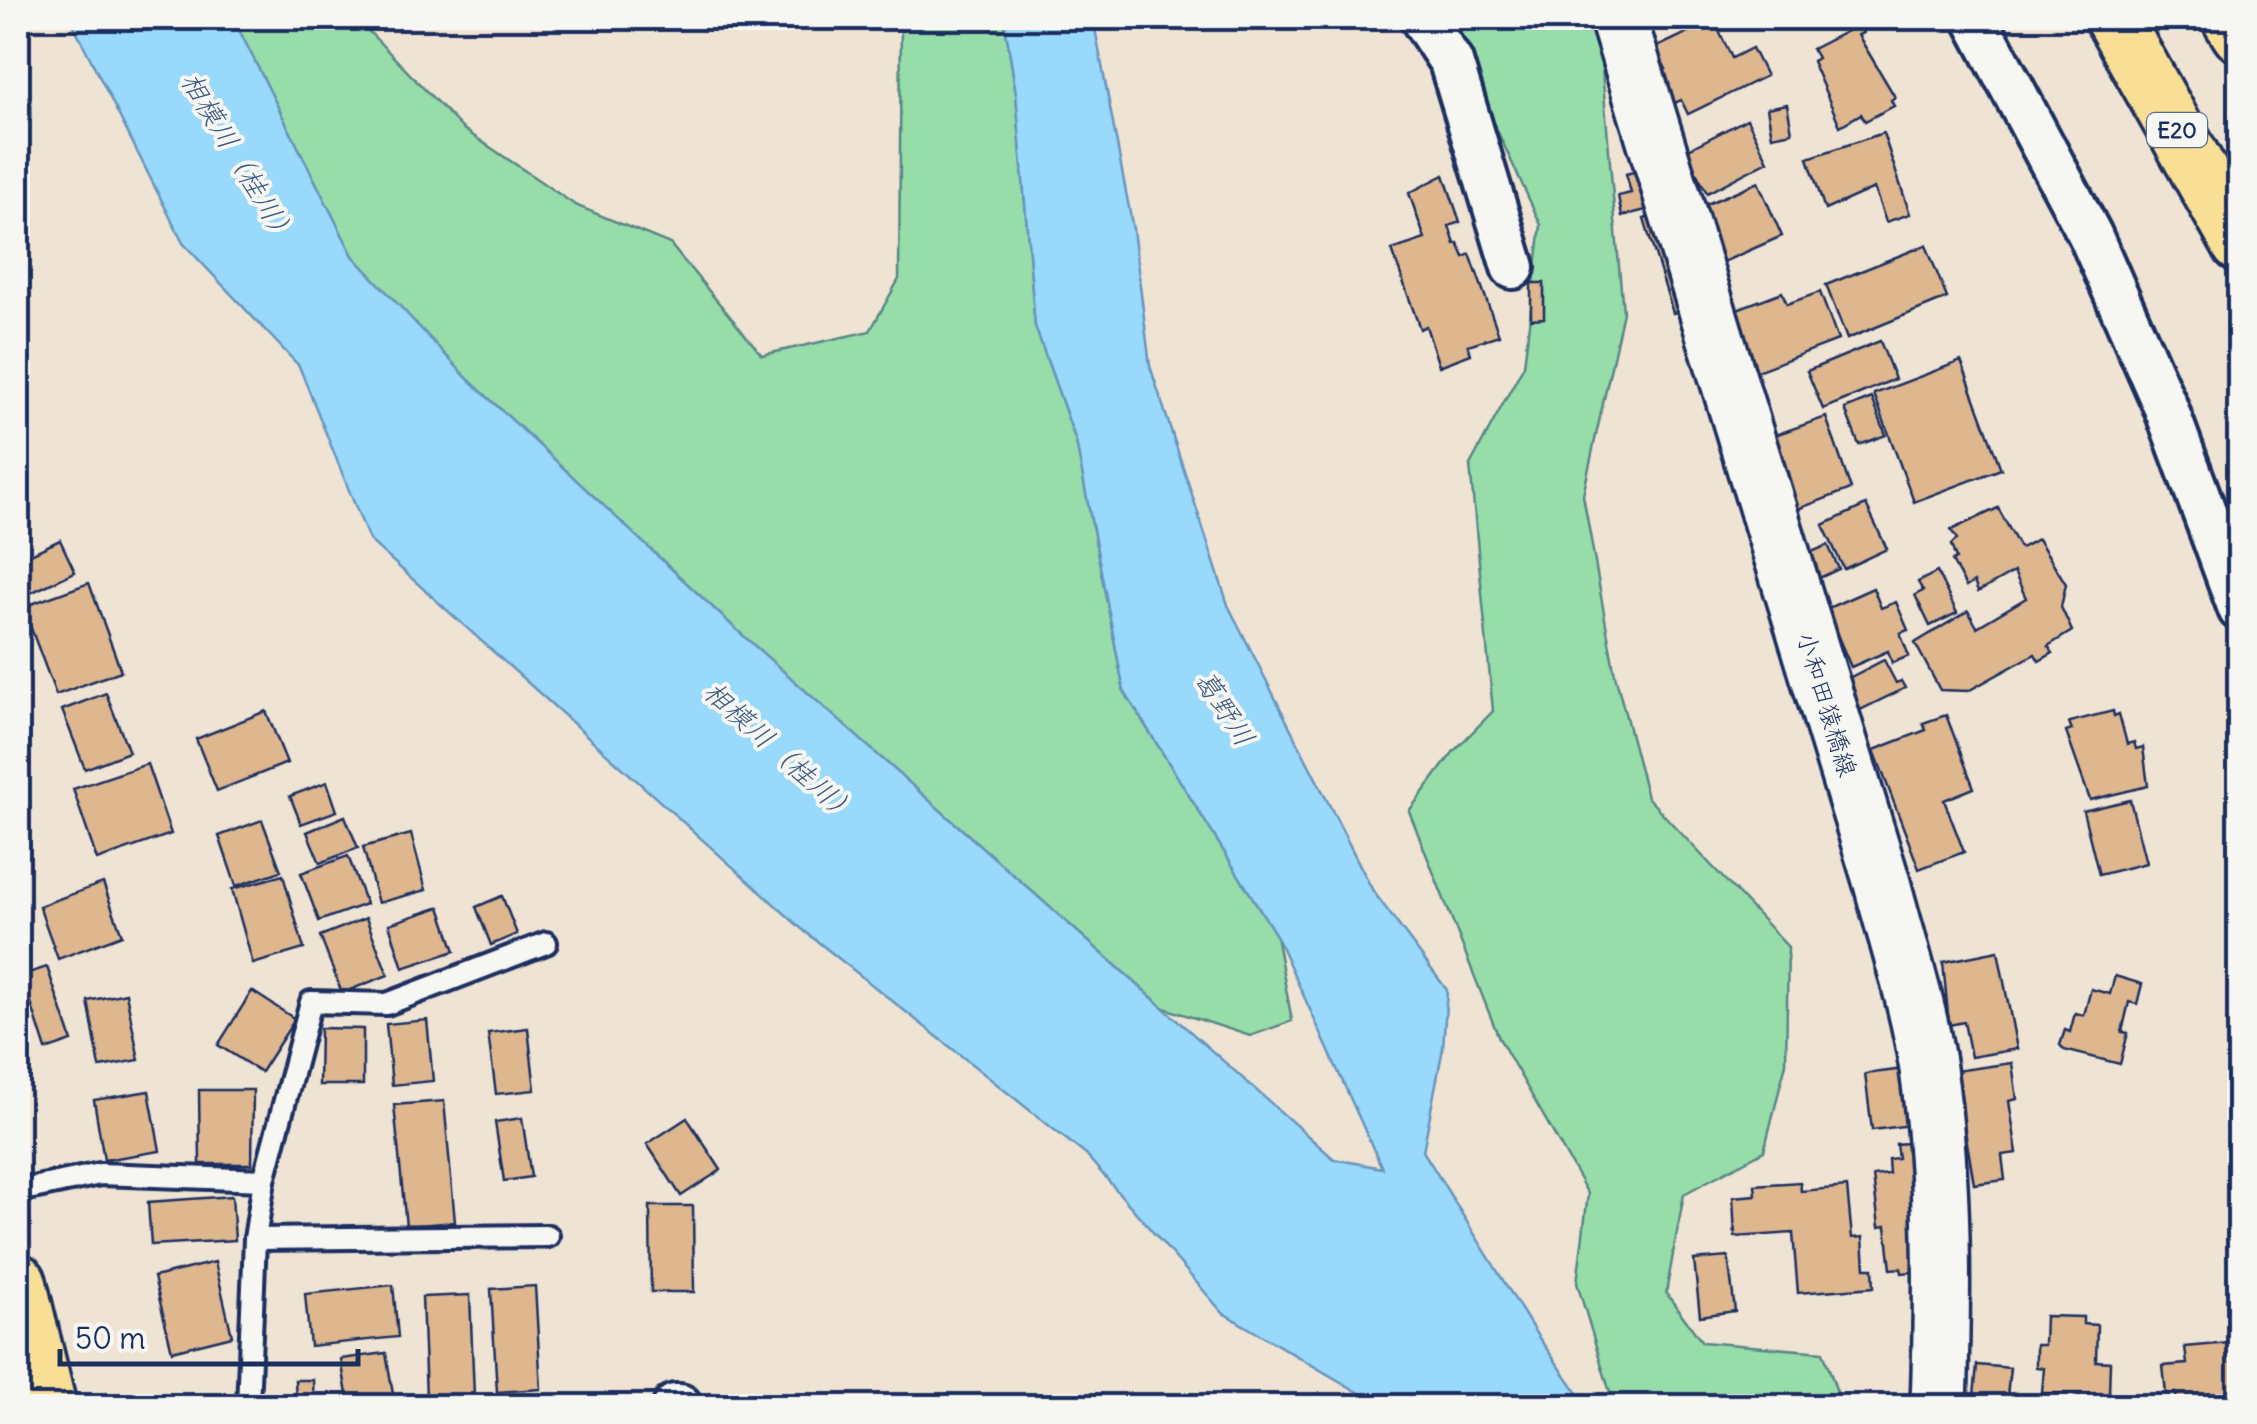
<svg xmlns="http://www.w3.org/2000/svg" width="2257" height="1424" font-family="Delius,'Klee One',sans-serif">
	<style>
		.green { fill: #96ddaa; stroke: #588684; stroke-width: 2.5 }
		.water { fill: #99d9fb; stroke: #6795bc; stroke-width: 2.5 }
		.building { fill: #deb78f; stroke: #1b2f5e; stroke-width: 2.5 }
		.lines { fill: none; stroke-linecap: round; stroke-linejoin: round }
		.service-casing { stroke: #1b2f5e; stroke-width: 28 }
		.minor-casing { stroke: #1b2f5e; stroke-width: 50 }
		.secondary-casing { stroke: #1b2f5e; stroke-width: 62 }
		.trunk-casing { stroke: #1b2f5e; stroke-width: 62 }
		.motorway-casing { stroke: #1b2f5e; stroke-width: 62 }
		.service { stroke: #f6f6f2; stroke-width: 20 }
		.minor { stroke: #f6f6f2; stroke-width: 42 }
		.secondary { stroke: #f6f6f2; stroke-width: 55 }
		.trunk { stroke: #f9df96; stroke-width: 55 }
		.motorway { stroke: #f9df96; stroke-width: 55 }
		.labels { text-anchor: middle; stroke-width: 8; stroke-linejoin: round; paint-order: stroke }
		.shield { fill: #f6f6f2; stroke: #5d6b8a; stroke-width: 2.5 }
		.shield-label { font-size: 22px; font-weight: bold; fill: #1b2f5e }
		.street-label { font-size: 25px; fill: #1b2f5e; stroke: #f6f6f2 }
		.water-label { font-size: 28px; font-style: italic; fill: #3a5a85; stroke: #f6f6f2 }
	</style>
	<rect width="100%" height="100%" fill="#efe3d4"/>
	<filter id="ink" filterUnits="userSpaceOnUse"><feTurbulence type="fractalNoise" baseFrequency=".01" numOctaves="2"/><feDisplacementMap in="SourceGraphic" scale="20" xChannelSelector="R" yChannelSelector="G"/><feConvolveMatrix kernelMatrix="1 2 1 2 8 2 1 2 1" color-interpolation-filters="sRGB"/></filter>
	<g filter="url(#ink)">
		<g class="green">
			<polygon points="233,18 356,18 462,128 575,205 670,244 762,355 870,331 899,279 901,18 1004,18 1016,93 1035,326 1076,441 1124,691 1276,935 1292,1021 1250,1036 1164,1008 739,632 468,379 353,256"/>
			<polygon points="1445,18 1592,18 1600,47 1623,312 1583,495 1615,675 1647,797 1788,947 1786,1063 1764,1151 1684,1194 1666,1293 1702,1342 1823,1352 1842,1406 1614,1406 1577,1283 1588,1194 1499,1038 1409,811 1454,751 1493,711 1470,465 1524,365 1541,225"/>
		</g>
		<polygon class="water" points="70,18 233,18 353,256 468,379 739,632 1334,1159 1382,1168 1276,935 1124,691 1076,441 1035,326 1016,93 1004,18 1093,18 1133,229 1150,366 1228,605 1373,891 1447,990 1443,1048 1423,1151 1537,1335 1587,1406 1382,1406 1223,1313 1086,1155 803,930 369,540 299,366 183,243"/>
		<g class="building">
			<polygon points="1718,18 1724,18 1728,26 1719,31 1732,58 1752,48 1766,76 1688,114 1681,100 1675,103 1660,72 1666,69 1655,48"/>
			<polygon points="1859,25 1863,33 1858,35 1895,97 1891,100 1894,106 1865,121 1861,114 1840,126 1812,61 1817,58 1812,49"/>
			<polygon points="1787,104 1792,132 1772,136 1767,108"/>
			<polygon points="1747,119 1768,161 1707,193 1685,151"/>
			<polygon points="1883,133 1910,214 1886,222 1874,188 1825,210 1808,158"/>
			<polygon points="1648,168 1658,207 1622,216 1618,196 1631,193 1626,174"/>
			<polygon points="1444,175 1460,222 1449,226 1455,244 1458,243 1464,257 1470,254 1499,335 1468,345 1471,354 1439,366 1426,326 1420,329 1392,250 1425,239 1409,193"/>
			<polygon points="1758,182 1782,236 1723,262 1700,207"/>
			<polygon points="1660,213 1689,309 1673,313 1644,219"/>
			<polygon points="1926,245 1947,298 1847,339 1826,285"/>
			<polygon points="1531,283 1544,283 1544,318 1531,319"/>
			<polygon points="1782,292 1787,304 1820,292 1838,340 1752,373 1729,312"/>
			<polygon points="1880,341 1895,379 1823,409 1807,371"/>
			<polygon points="1961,361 2001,469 1914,502 1874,394"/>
			<polygon points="1872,398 1886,435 1859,445 1845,409"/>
			<polygon points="1826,417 1851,489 1798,509 1772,436"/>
			<polygon points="1866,505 1887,549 1844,569 1823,525"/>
			<polygon points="1998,508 2020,548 2038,539 2066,584 2061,607 2072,631 2048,646 2053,653 2039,661 2035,654 1968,691 1940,690 1915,643 1968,611 1977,627 2026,598 2014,572 1978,592 1974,582 1966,587 1952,561 1956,559 1951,545 1957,539 1951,530"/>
			<polygon points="60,540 75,572 22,597 18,560"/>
			<polygon points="1828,545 1839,569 1813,581 1802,556"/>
			<polygon points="1937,572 1957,613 1930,626 1915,595 1923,591 1918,582"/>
			<polygon points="89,583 121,671 56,695 23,607"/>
			<polygon points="1873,588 1881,608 1896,602 1908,630 1900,633 1909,656 1892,663 1888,651 1851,667 1826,609"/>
			<polygon points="1884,660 1896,683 1901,681 1905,688 1860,710 1845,680"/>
			<polygon points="106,693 129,752 85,769 62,710"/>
			<polygon points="266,711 287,763 217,791 196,739"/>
			<polygon points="2113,711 2114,716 2119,714 2127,744 2134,742 2136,749 2143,747 2148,786 2090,800 2066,732 2072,730 2069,722"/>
			<polygon points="1946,715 1974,788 1944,800 1964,852 1919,869 1874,750 1926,730 1923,723"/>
			<polygon points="147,764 171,834 97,860 73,789"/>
			<polygon points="327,782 337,811 301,824 290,796"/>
			<polygon points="2130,800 2146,863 2099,875 2083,811"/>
			<polygon points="345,816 358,848 320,863 307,832"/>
			<polygon points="262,820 281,871 236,886 219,836"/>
			<polygon points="411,834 426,890 378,903 363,847"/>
			<polygon points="348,856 366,904 319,921 301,873"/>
			<polygon points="283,875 304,949 253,964 232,889"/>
			<polygon points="103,883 122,935 58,959 39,906"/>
			<polygon points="502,896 517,934 491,945 476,907"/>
			<polygon points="440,907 455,951 403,968 389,924"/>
			<polygon points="366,918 388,975 342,993 320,936"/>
			<polygon points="1998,951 2017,1049 1971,1057 1964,1022 1949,1025 1943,962"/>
			<polygon points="47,967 72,1041 46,1050 22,975"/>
			<polygon points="2115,976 2142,984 2137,1004 2129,1002 2122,1032 2128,1033 2120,1064 2064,1050 2060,1045 2065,1030 2070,1032 2075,1013 2084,1015 2091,989 2110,994"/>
			<polygon points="252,991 295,1019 261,1072 218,1045"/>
			<polygon points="126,993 139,1060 100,1067 88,1001"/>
			<polygon points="427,1020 433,1081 392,1085 386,1024"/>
			<polygon points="320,1028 363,1029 363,1085 319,1085"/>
			<polygon points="528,1028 535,1090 496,1094 488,1033"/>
			<polygon points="2012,1063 2017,1099 2009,1101 2017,1153 2002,1155 2005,1180 1974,1184 1955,1071"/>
			<polygon points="1904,1069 1911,1125 1872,1130 1865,1074"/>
			<polygon points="199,1090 253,1090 252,1164 200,1164"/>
			<polygon points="149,1091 160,1151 104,1160 94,1100"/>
			<polygon points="444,1101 455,1222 406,1226 394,1105"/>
			<polygon points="522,1118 531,1177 504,1181 495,1122"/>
			<polygon points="687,1118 721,1170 681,1196 647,1144"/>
			<polygon points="1919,1142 1924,1271 1902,1273 1901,1268 1891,1269 1886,1226 1879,1227 1873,1176 1889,1174 1888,1159 1898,1158 1896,1144"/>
			<polygon points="1800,1182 1801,1191 1847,1187 1852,1238 1863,1237 1865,1268 1873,1268 1874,1287 1798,1293 1793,1233 1735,1237 1733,1197 1756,1195 1755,1185"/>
			<polygon points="232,1196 235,1240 151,1245 148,1202"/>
			<polygon points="650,1206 693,1206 694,1292 651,1292"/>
			<polygon points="1728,1257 1735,1311 1700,1316 1694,1260"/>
			<polygon points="215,1262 232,1336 172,1351 154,1277"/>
			<polygon points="393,1285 398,1337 310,1346 305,1294"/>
			<polygon points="535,1286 541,1389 497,1392 491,1289"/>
			<polygon points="470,1295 474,1396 426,1397 422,1297"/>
			<polygon points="2045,1316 2083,1317 2083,1324 2097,1325 2096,1361 2110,1362 2109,1394 2042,1393 2044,1368 2036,1367 2036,1345 2044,1345"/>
			<polygon points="2240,1342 2240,1406 2177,1406 2176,1393 2166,1394 2163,1366 2187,1364 2185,1347"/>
			<polygon points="386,1353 395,1406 349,1406 341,1359"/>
			<polygon points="1977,1365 2010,1368 2006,1406 1973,1406"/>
			<polygon points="295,1380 313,1380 314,1406 296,1406"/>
		</g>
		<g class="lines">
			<g class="service-casing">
				<g id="service">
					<polyline points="18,1191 100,1174 264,1180"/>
					<polyline points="255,1239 548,1236"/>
					<polyline points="248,1406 255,1239 264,1180 311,1002 387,1004 546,943"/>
				</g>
			</g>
			<g class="minor-casing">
				<g id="minor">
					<polyline points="1422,18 1451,62 1513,267"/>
					<polyline points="1975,18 2090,235 2166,408 2240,609"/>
					<polyline points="675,1406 680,1406"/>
				</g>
			</g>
			<g class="secondary-casing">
				<path id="secondary" d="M 1618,18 L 1882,883 C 1898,944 1919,1007 1928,1069 C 1944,1181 1943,1294 1939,1406"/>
			</g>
			<g class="trunk-casing">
				<polyline id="trunk" points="18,1282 48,1406"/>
			</g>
			<g class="motorway-casing">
				<g id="motorway">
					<polyline points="2113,18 2240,244"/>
					<polyline points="2230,18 2240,34"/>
				</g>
			</g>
			<use href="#service" class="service"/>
			<use href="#minor" class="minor"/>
			<use href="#secondary" class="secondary"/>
			<use href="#trunk" class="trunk"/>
			<use href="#motorway" class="motorway"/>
		</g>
	</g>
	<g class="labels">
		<rect class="shield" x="2147" y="113" width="60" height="34" rx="8"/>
		<g class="shield-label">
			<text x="2177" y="138">E20</text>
		</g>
		<g class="street-label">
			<text transform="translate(1827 704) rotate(73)" y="9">小和田猿橋線</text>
		</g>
		<g class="water-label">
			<text transform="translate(239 158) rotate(59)" y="10">相模川（桂川）</text>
			<text transform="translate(1225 708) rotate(57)" y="10">葛野川</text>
			<text transform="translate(781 752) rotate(42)" y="10">相模川（桂川）</text>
		</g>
	</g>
	<rect width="2257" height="1424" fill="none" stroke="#f6f6f2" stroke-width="60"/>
	<rect x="30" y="30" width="2197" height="1364" fill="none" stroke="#1b2f5e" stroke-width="4" filter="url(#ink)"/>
	<path d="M60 1349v15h298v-15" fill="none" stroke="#1b2f5e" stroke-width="5"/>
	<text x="75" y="1349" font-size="30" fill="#1b2f5e" stroke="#f6f6f2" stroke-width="8" paint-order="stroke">50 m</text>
</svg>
